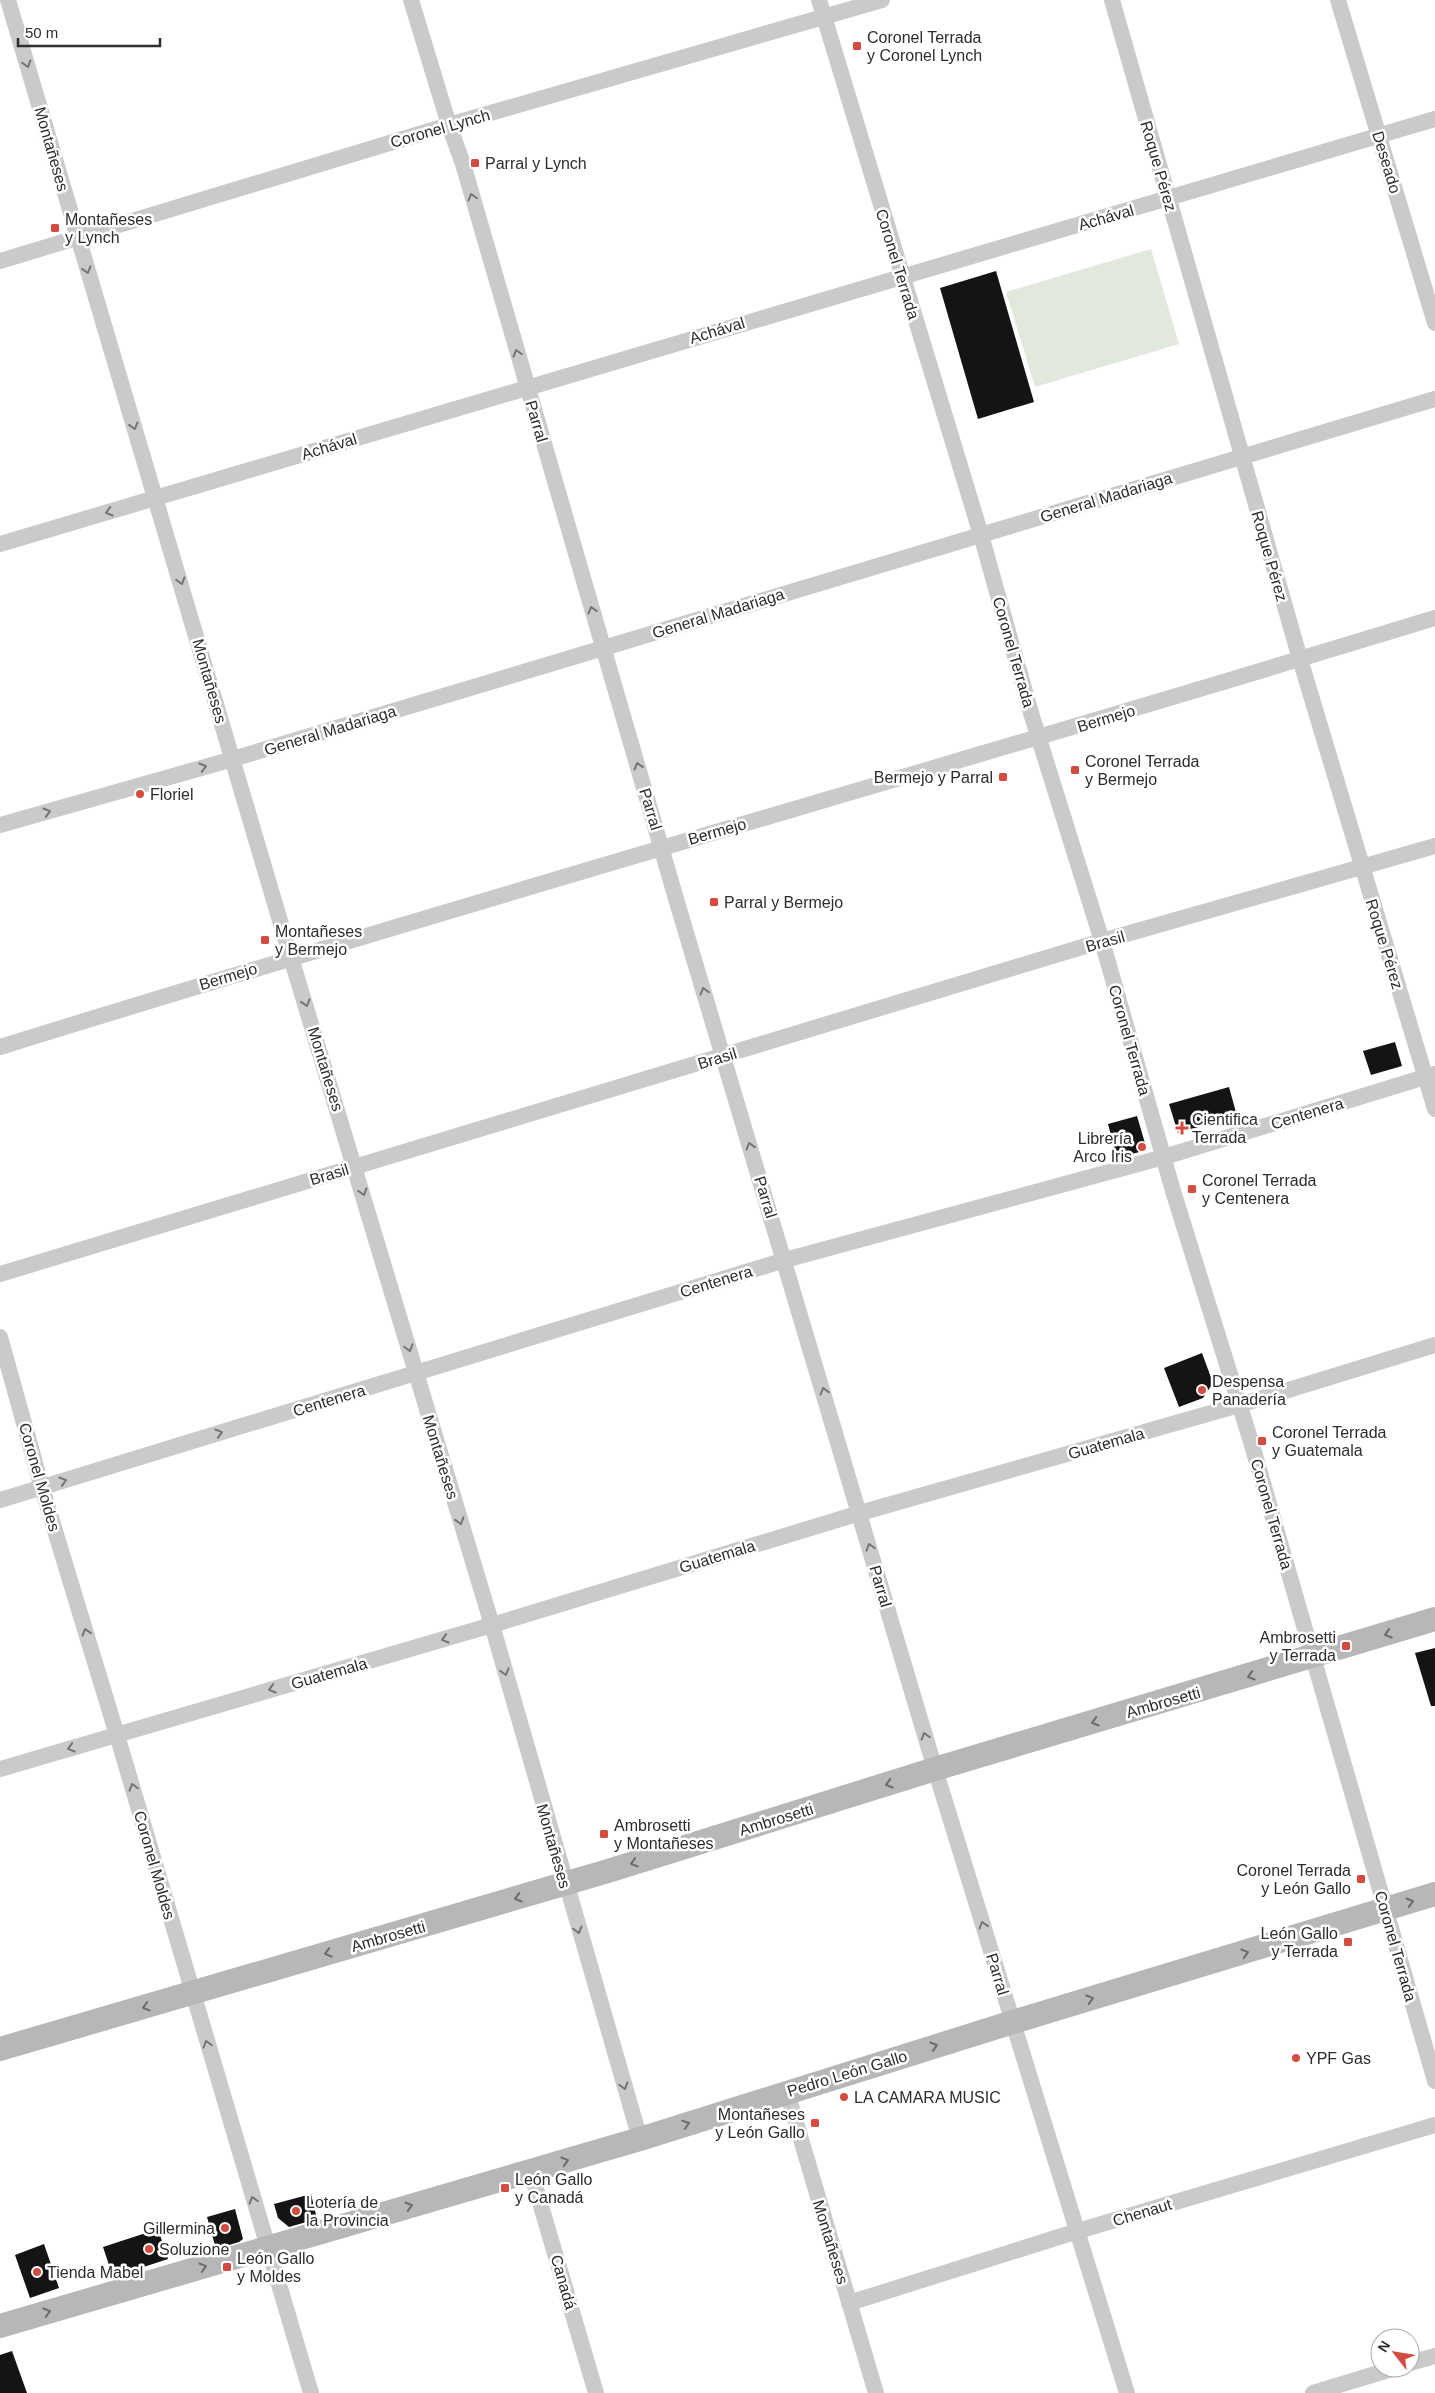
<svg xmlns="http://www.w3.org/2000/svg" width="1435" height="2393" font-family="Helvetica,sans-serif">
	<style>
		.green { fill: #e1e9dc }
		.building { fill: #141414 }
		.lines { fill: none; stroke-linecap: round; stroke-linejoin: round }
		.street { stroke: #cacaca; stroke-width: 16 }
		.secondary { stroke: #b7b7b7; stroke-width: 24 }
		.oneway { stroke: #747474 }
		.oneway2 { stroke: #6b6b6b }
		.poi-dot { fill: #d44b40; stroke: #fff; stroke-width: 2 }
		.labels { text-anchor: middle; stroke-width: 5; stroke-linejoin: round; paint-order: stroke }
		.poi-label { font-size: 16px; fill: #2d2d2d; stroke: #fff; text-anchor: start }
		.street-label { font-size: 16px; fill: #2d2d2d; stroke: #fff }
	</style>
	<rect width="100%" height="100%" fill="#fff"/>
	<polygon class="green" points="1151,249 1179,344 1035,387 1006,292"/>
	<g class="building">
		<polygon points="996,271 1034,402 978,419 940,288"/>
		<polygon points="1395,1042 1402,1066 1371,1075 1363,1051"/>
		<polygon points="1229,1087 1237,1116 1178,1133 1169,1104"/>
		<polygon points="1137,1116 1147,1150 1117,1158 1108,1124"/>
		<polygon points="1202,1353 1213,1383 1203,1398 1179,1407 1164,1368"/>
		<polygon points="1435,1648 1435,1706 1431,1706 1415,1653"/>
		<polygon points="311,2194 317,2219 289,2227 278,2218 274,2204"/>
		<polygon points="235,2209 243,2239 239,2242 216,2249 207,2217"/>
		<polygon points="158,2229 168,2259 113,2277 103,2247"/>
		<polygon points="44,2244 59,2288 30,2298 15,2255"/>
		<polygon points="12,2351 27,2393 0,2393 0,2355"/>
	</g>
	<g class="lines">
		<g class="street">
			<polyline points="8,0 283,931 492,1625 640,2139"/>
			<polyline points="411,0 449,125 463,164 679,909 935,1769 1127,2393"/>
			<polyline points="819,0 981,535 1031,713 1102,941 1173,1191 1252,1445 1435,2081"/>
			<polyline points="1112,0 1300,659 1435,1109"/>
			<polyline points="1338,0 1435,323"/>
			<polyline points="0,261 449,125 882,0"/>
			<polyline points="0,544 1435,119"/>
			<polyline points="0,825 233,759 1435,399"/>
			<path d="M 0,1047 C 477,899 957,764 1435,618"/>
			<polyline points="0,1274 1102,941 1435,846"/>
			<polyline points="0,1337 42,1488 117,1735 311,2393"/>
			<polyline points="0,1500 785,1260 1164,1157 1435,1074"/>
			<polyline points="0,1769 492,1625 860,1513 1239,1405 1435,1345"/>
			<polyline points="787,2092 876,2393"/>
			<polyline points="531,2172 596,2393"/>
			<polyline points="849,2303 1078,2231 1435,2125"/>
			<polyline points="1410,2363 1435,2356"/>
			<polyline points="1313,2393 1395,2368"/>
		</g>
		<g class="secondary">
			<polyline points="0,2049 608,1871 935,1769 1435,1619"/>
			<polyline points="0,2326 640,2139 1013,2022 1435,1894"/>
		</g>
	</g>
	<defs><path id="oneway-chevron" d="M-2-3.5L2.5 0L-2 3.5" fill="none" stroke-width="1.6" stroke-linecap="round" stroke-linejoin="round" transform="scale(1.25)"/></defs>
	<g class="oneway">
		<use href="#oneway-chevron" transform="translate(27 64) rotate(74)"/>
		<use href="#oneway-chevron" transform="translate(472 197) rotate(-106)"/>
		<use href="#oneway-chevron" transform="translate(87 270) rotate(73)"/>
		<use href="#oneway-chevron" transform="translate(517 353) rotate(-106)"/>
		<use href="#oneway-chevron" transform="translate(134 426) rotate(73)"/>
		<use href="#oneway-chevron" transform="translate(109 512) rotate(164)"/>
		<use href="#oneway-chevron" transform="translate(181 581) rotate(74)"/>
		<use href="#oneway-chevron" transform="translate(592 610) rotate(-106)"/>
		<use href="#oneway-chevron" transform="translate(638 766) rotate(-107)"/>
		<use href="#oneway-chevron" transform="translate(203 767) rotate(-16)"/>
		<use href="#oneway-chevron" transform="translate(47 812) rotate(-16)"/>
		<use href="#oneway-chevron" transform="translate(704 991) rotate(-106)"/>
		<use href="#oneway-chevron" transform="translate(306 1003) rotate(73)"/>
		<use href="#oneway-chevron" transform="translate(750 1146) rotate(-107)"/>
		<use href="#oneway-chevron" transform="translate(363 1192) rotate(74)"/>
		<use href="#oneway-chevron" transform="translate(409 1348) rotate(74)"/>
		<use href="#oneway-chevron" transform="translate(824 1391) rotate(-106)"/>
		<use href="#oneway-chevron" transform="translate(219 1433) rotate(-17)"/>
		<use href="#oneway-chevron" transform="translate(63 1481) rotate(-17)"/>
		<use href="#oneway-chevron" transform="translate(460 1521) rotate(73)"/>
		<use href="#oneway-chevron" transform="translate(870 1547) rotate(-106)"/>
		<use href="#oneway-chevron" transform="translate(86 1632) rotate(-107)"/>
		<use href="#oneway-chevron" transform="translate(445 1639) rotate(164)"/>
		<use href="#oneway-chevron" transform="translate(505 1672) rotate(74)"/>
		<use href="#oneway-chevron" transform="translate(272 1689) rotate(164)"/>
		<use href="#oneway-chevron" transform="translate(925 1736) rotate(-106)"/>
		<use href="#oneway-chevron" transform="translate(71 1748) rotate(164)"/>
		<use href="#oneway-chevron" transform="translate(133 1787) rotate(-106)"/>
		<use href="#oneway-chevron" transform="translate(983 1925) rotate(-107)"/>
		<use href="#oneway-chevron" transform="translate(578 1930) rotate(74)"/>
		<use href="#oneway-chevron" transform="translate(207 2044) rotate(-106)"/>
		<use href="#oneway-chevron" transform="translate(624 2086) rotate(74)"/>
		<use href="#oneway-chevron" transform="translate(253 2200) rotate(-106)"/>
	</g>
	<g class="oneway2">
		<use href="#oneway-chevron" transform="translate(1388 1634) rotate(163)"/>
		<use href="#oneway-chevron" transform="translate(1251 1676) rotate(164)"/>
		<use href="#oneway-chevron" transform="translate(1095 1722) rotate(164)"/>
		<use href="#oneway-chevron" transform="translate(889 1784) rotate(163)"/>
		<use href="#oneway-chevron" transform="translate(634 1863) rotate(163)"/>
		<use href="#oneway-chevron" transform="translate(518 1898) rotate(164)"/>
		<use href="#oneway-chevron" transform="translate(1410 1902) rotate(-16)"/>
		<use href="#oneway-chevron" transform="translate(328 1953) rotate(164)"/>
		<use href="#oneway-chevron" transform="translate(1245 1953) rotate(-17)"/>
		<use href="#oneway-chevron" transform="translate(1090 1999) rotate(-17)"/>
		<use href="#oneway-chevron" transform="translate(146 2007) rotate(164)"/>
		<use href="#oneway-chevron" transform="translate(934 2046) rotate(-17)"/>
		<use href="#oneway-chevron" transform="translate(686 2124) rotate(-18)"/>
		<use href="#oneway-chevron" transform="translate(565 2161) rotate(-17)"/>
		<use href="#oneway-chevron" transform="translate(409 2206) rotate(-16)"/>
		<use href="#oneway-chevron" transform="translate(203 2267) rotate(-16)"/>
		<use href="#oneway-chevron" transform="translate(47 2312) rotate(-16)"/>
	</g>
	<g class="poi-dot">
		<rect x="852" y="41" width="10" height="10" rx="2.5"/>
		<rect x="470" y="158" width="10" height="10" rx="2.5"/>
		<rect x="50" y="223" width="10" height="10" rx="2.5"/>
		<rect x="1070" y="765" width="10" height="10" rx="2.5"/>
		<rect x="998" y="772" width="10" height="10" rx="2.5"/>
		<circle cx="140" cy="794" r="5"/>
		<rect x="709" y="897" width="10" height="10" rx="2.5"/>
		<rect x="260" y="935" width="10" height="10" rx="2.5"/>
		<path d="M1179.5 1120.5h5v5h5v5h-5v5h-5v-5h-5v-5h5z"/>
		<circle cx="1142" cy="1147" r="5"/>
		<rect x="1187" y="1184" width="10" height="10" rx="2.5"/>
		<circle cx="1202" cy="1390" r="5"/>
		<rect x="1257" y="1436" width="10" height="10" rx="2.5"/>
		<rect x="1341" y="1641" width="10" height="10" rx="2.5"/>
		<rect x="599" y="1829" width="10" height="10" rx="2.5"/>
		<rect x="1356" y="1874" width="10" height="10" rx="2.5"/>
		<rect x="1343" y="1937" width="10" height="10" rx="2.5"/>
		<circle cx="1296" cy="2058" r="5"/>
		<circle cx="844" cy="2097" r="5"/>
		<rect x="810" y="2118" width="10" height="10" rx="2.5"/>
		<rect x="500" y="2183" width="10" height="10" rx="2.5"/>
		<circle cx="296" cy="2211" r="5"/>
		<circle cx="225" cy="2228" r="5"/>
		<circle cx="149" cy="2249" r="5"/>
		<rect x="222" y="2262" width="10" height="10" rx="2.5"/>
		<circle cx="37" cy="2272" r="5"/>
	</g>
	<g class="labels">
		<g class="poi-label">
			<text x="867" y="43">Coronel Terrada<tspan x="867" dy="18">y Coronel Lynch</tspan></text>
			<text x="485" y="169">Parral y Lynch</text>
			<text x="65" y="225">Montañeses<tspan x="65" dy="18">y Lynch</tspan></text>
			<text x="1085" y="767">Coronel Terrada<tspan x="1085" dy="18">y Bermejo</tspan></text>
			<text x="993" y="783" text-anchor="end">Bermejo y Parral</text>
			<text x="150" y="800">Floriel</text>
			<text x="724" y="908">Parral y Bermejo</text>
			<text x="275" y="937">Montañeses<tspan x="275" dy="18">y Bermejo</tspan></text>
			<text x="1192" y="1125">Cientifica<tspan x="1192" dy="18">Terrada</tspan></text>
			<text x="1132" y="1144" text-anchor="end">Librería<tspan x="1132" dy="18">Arco Iris</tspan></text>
			<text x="1202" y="1186">Coronel Terrada<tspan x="1202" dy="18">y Centenera</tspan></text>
			<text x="1212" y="1387">Despensa<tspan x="1212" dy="18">Panadería</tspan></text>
			<text x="1272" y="1438">Coronel Terrada<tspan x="1272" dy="18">y Guatemala</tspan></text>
			<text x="1336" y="1643" text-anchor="end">Ambrosetti<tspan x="1336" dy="18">y Terrada</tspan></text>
			<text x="614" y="1831">Ambrosetti<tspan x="614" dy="18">y Montañeses</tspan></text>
			<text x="1351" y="1876" text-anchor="end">Coronel Terrada<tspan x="1351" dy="18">y León Gallo</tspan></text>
			<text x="1338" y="1939" text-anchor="end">León Gallo<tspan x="1338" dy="18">y Terrada</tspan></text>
			<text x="1306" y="2064">YPF Gas</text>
			<text x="854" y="2103">LA CAMARA MUSIC</text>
			<text x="805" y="2120" text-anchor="end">Montañeses<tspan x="805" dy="18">y León Gallo</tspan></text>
			<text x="515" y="2185">León Gallo<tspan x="515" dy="18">y Canadá</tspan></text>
			<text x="306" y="2208">Lotería de<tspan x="306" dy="18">la Provincia</tspan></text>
			<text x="215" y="2234" text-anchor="end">Gillermina</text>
			<text x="159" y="2255">Soluzione</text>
			<text x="237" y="2264">León Gallo<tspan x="237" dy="18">y Moldes</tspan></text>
			<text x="47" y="2278">Tienda Mabel</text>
		</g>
		<g class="street-label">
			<text transform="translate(440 128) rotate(-16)" y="6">Coronel Lynch</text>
			<text transform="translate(52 149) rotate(74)" y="6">Montañeses</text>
			<text transform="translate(1387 162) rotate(73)" y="6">Deseado</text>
			<text transform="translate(1159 166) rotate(74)" y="6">Roque Pérez</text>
			<text transform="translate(1106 217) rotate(-16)" y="6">Achával</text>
			<text transform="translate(898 264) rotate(73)" y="6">Coronel Terrada</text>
			<text transform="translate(717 330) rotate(-17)" y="6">Achával</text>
			<text transform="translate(537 421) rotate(74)" y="6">Parral</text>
			<text transform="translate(329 446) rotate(-17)" y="6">Achával</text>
			<text transform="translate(1106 497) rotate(-17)" y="6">General Madariaga</text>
			<text transform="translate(1270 556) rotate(74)" y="6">Roque Pérez</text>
			<text transform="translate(718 613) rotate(-17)" y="6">General Madariaga</text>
			<text transform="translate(1014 652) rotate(74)" y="6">Coronel Terrada</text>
			<text transform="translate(210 681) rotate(74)" y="6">Montañeses</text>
			<text transform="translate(1106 718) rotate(-17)" y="6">Bermejo</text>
			<text transform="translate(330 730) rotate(-17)" y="6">General Madariaga</text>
			<text transform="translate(651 809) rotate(73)" y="6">Parral</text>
			<text transform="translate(717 831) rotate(-16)" y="6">Bermejo</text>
			<text transform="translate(1105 941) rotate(-16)" y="6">Brasil</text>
			<text transform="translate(1385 944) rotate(73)" y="6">Roque Pérez</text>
			<text transform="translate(228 976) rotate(-17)" y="6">Bermejo</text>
			<text transform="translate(1130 1040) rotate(74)" y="6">Coronel Terrada</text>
			<text transform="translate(717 1058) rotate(-17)" y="6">Brasil</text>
			<text transform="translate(326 1069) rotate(73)" y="6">Montañeses</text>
			<text transform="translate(1307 1113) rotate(-17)" y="6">Centenera</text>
			<text transform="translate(329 1174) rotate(-17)" y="6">Brasil</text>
			<text transform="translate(766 1197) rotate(73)" y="6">Parral</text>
			<text transform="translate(716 1281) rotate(-17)" y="6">Centenera</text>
			<text transform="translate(329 1400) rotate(-17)" y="6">Centenera</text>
			<text transform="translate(1106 1443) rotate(-16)" y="6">Guatemala</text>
			<text transform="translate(441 1457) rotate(73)" y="6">Montañeses</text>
			<text transform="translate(40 1477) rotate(74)" y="6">Coronel Moldes</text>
			<text transform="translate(1272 1514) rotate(74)" y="6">Coronel Terrada</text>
			<text transform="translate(717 1556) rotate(-17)" y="6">Guatemala</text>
			<text transform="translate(881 1586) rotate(74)" y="6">Parral</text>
			<text transform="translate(329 1673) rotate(-16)" y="6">Guatemala</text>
			<text transform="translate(1163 1702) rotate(-16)" y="6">Ambrosetti</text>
			<text transform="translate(776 1819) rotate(-17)" y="6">Ambrosetti</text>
			<text transform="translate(554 1846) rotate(74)" y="6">Montañeses</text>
			<text transform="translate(155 1865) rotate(74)" y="6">Coronel Moldes</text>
			<text transform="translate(388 1936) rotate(-16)" y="6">Ambrosetti</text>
			<text transform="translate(1396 1946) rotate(74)" y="6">Coronel Terrada</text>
			<text transform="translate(998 1974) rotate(73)" y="6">Parral</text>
			<text transform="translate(847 2073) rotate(-17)" y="6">Pedro León Gallo</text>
			<text transform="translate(1142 2212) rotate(-17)" y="6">Chenaut</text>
			<text transform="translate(831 2242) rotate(73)" y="6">Montañeses</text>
			<text transform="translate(564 2282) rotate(74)" y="6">Canadá</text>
		</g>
	</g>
	<g transform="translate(1395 2353) rotate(301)"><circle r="24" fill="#ffffff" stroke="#ababab"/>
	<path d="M0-4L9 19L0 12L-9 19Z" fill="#d44b40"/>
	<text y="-8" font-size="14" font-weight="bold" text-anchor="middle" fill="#2d2d2d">N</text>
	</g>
	<path d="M18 38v8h142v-8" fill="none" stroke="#2d2d2d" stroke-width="2.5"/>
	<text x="25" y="38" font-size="15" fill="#2d2d2d" stroke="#ffffff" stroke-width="4" paint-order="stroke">50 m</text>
</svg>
